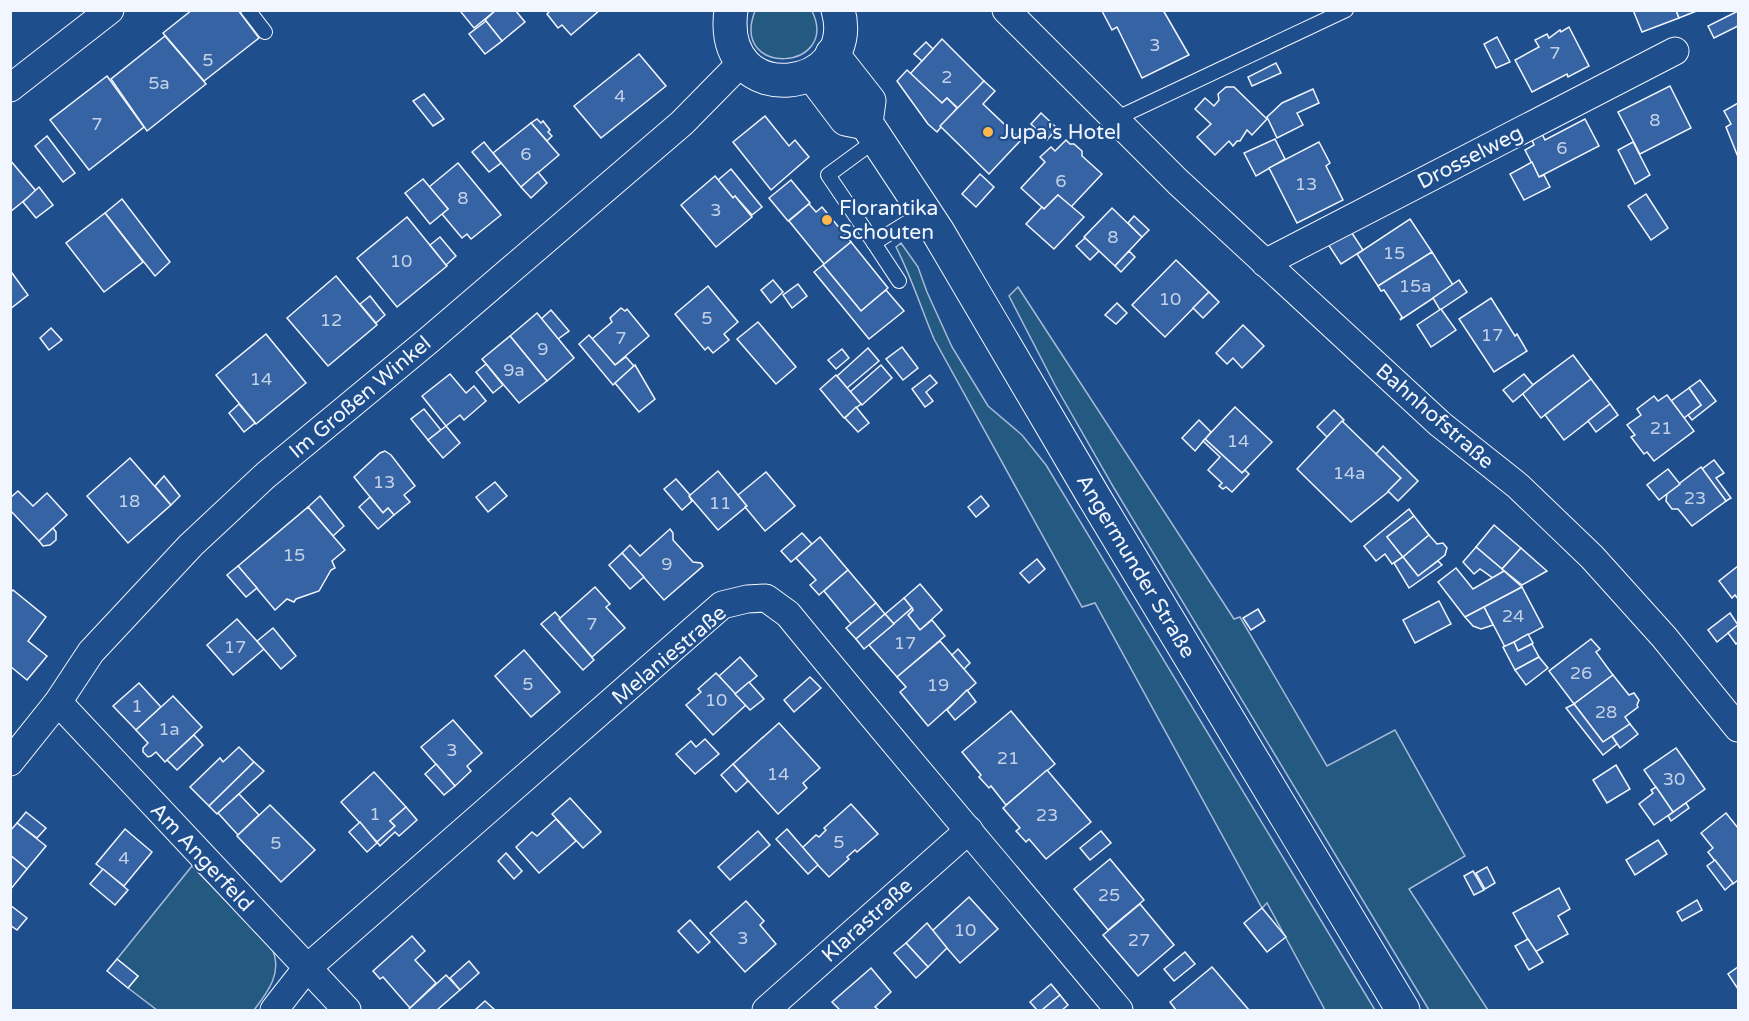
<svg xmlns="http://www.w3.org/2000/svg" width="1749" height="1021" font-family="'Varela Round',sans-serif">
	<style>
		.green { fill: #245a82; stroke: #a8bbd7; stroke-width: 1.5 }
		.building { fill: #3563a3; stroke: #f2f6ff; stroke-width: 1.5 }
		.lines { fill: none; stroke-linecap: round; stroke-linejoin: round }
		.service-casing { stroke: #f2f6ff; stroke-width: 16 }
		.minor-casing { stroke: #f2f6ff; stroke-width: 29 }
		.secondary-casing { stroke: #f2f6ff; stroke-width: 35 }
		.service { stroke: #1f4e8c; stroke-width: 14 }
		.minor { stroke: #1f4e8c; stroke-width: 27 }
		.secondary { stroke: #1f4e8c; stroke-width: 33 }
		.poi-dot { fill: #ffb74d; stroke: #1f4e8c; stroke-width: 2 }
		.labels { text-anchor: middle; stroke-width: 4.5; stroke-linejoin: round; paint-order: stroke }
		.number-label { font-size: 18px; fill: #c3d1e8 }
		.poi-label { font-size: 21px; fill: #f2f6ff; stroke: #1f4e8c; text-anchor: start }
		.street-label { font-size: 21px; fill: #f2f6ff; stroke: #1f4e8c }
	</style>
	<rect width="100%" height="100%" fill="#1f4e8c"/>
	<g class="green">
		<path d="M 755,11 L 812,11 C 841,71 729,78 755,11 Z"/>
		<path d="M 901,243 L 918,267 L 927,292 L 952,347 L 988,406 L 1022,435 L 1046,465 L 1375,1010 L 1325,1010 L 1267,903 L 1262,908 L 1095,603 L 1082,607 L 934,339 C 921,308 911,276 896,247 Z"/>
		<polygon points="1018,287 1234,619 1240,617 1327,766 1395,730 1465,856 1409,889 1488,1010 1429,1010 1114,488 1055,385 1009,296"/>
		<path d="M 192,866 L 271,947 C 284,971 268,992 254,1010 L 157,1010 L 128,988 L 138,976 L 117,959 Z"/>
	</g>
	<g class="building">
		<polygon points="192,10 238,10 259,38 204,81 163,33"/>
		<polygon points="462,10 496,10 474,28 461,12"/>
		<polygon points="496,10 515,10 525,22 502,41 485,20"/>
		<polygon points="551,10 600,10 571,35 562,25 558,28 547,14"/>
		<polygon points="1163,10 1189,55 1142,78 1117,27 1112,30 1102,11"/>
		<polygon points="1633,10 1676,10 1679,18 1642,32"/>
		<polygon points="1676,10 1699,10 1679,18"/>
		<polygon points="1738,11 1738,26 1714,38 1708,26"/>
		<polygon points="486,21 502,41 485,54 469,34"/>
		<polygon points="1569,27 1589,66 1568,77 1567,74 1532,92 1515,60 1539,47 1535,40 1547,34 1549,38 1560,30 1561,32"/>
		<polygon points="165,36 206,84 147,131 111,79"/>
		<polygon points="1497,37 1510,62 1496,68 1484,44"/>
		<polygon points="942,39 984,81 959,109 947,98 942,103 910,74"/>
		<polygon points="926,42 933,49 922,61 914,54"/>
		<polygon points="639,54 666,86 601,138 574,106"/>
		<polygon points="1276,63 1281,73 1252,86 1248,77"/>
		<polygon points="907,70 942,103 947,98 957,108 937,132 928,124 897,81"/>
		<polygon points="107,76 144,127 89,170 50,120"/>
		<polygon points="984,81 995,91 983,104 1021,140 989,174 940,126"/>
		<polygon points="1670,86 1691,128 1640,154 1618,112"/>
		<polygon points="1226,87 1234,87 1267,119 1252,135 1247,130 1240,141 1237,141 1233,146 1229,141 1215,155 1197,137 1211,124 1195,109 1205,98 1214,106 1219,100 1218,94"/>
		<polygon points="1313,89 1319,103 1297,113 1303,125 1277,138 1267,117 1282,103"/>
		<polygon points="424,94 444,119 433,126 413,101"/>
		<polygon points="1738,103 1738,157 1726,127 1731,124 1724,111"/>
		<polygon points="1041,113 1057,128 1047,140 1031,124"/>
		<polygon points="765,116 789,146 795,140 809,157 771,190 733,142"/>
		<polygon points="537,119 541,123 543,121 550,130 548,132 552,136 547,141 531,123"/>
		<polygon points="1585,119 1599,146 1539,177 1525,150 1534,145 1532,140 1542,134 1545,140"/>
		<polygon points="531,123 559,155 521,187 493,153"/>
		<polygon points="47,136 75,173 63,182 35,146"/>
		<polygon points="1275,139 1285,159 1256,176 1244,153"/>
		<polygon points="1066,140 1070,144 1074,144 1082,151 1082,156 1102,174 1071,207 1058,195 1044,209 1021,188 1045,162 1040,157 1051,147 1055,151"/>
		<polygon points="484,142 501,163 489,172 472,152"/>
		<polygon points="1319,142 1330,163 1326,166 1343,200 1297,223 1269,168"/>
		<polygon points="1633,142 1650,175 1635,184 1618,150"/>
		<polygon points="10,160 36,191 10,212"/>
		<polygon points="1532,162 1539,177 1544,175 1550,187 1524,200 1510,174"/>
		<polygon points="458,163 501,215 471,239 467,234 462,238 442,214 448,209 429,187"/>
		<polygon points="731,169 762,207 752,215 735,196 733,198 718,180"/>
		<polygon points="538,172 547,183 531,198 521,187"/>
		<polygon points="980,174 994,187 976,207 962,194"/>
		<polygon points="715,176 733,198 735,196 752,217 716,247 681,205"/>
		<polygon points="423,179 448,209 430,224 405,193"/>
		<polygon points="791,180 810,203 788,221 769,198"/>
		<polygon points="39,187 53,205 36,218 23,202"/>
		<polygon points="1646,194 1668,228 1651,240 1628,206"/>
		<polygon points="1058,195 1084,217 1054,249 1026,224 1042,207 1044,209"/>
		<polygon points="122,199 170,262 155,276 105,213"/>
		<polygon points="809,204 816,212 822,207 851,242 824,264 789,221"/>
		<polygon points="1112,208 1142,237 1115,266 1084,237"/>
		<polygon points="105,213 143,262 104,292 66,243"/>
		<polygon points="1134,216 1149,230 1142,237 1128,223"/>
		<polygon points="407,217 447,266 397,307 357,258"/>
		<polygon points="1410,219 1432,252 1378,286 1357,254"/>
		<polygon points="1348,227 1363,250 1341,264 1326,241"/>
		<polygon points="440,237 456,256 446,265 430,245"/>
		<polygon points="1085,238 1099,251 1090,260 1076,246"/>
		<polygon points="851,242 888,288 861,311 823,265"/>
		<polygon points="1129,251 1135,257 1121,272 1115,266"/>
		<polygon points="1432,252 1453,285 1400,320 1402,317 1384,290 1381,291 1378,286"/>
		<polygon points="1176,260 1209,292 1165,337 1132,305"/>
		<polygon points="823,265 861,311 886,290 904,311 869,339 814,272"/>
		<polygon points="12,273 28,295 10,309 10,275"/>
		<polygon points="336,276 377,325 328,366 287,318"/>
		<polygon points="773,280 783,292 771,303 761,290"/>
		<polygon points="1459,280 1467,292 1440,310 1433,298"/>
		<polygon points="798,284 807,296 792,308 783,295"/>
		<polygon points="708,286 738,322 724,334 729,340 713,353 708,347 705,350 675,314"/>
		<polygon points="1209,292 1219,302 1203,318 1193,308"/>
		<polygon points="370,296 385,315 376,323 360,304"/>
		<polygon points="1491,298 1515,336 1517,334 1527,351 1494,372 1459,319"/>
		<polygon points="1117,303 1127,313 1116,324 1105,315"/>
		<polygon points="621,308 625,311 627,309 649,336 615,365 592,339 612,322 610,318"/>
		<polygon points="1441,309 1456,330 1431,347 1417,325"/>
		<polygon points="551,310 569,331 558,339 541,319"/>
		<polygon points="537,313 574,358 547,381 510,336"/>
		<polygon points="758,322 796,367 776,384 737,339"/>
		<polygon points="1243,325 1264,346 1242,368 1233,358 1227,364 1216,353"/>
		<polygon points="51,328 62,340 49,350 40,338"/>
		<polygon points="266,334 306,383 256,424 216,375"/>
		<polygon points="589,335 615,365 626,357 634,366 613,385 579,344"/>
		<polygon points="510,336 547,381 519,403 482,359"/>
		<polygon points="902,347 918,368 903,380 886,359"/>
		<polygon points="868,348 879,361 847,388 837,376"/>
		<polygon points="842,349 849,358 836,369 828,360"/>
		<polygon points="1573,355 1591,379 1541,418 1522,393"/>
		<polygon points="486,364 503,385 493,393 476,372"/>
		<polygon points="635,365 655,399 639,412 615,383"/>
		<polygon points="881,365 892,378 862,405 850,392"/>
		<polygon points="450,374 466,393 474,386 486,401 464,420 460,415 446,426 422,396"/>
		<polygon points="1524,374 1533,385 1513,402 1503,390"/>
		<polygon points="836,375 861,404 844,418 820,389"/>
		<polygon points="930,375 937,383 926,392 933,401 925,407 912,389"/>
		<polygon points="1591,379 1610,404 1564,440 1545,415"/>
		<polygon points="1700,380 1716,401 1692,420 1688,415 1701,405 1689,388"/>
		<polygon points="1689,388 1701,405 1684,418 1671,401"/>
		<polygon points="1667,395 1694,431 1654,461 1647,452 1644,454 1631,437 1635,435 1627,425 1641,415 1637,409 1654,396 1658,401"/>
		<polygon points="239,404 255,423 244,432 229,413"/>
		<polygon points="1610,404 1618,415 1596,432 1588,421"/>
		<polygon points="856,407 869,423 858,432 845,418"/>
		<polygon points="1235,407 1272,442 1242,473 1205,439"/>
		<polygon points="424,409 441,430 428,440 411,419"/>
		<polygon points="1334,410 1344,420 1327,437 1317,427"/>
		<polygon points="1199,420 1211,432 1195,451 1182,438"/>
		<polygon points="1342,421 1401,478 1388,492 1351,522 1297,469"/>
		<polygon points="446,426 460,443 443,458 428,440"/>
		<polygon points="1205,439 1242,473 1245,470 1249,474 1232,492 1226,487 1223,489 1219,486 1222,483 1208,470 1220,457 1203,441"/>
		<polygon points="1383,446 1418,481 1398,501 1388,491 1401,478 1376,454"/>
		<polygon points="385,451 391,455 415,486 404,495 410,502 394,515 388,508 383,513 354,477 380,453"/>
		<polygon points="130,458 171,505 128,543 87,496"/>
		<polygon points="1714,460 1724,473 1716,478 1731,498 1726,501 1702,469"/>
		<polygon points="1701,467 1726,501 1692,526 1678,509 1672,509 1666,501 1667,493"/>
		<polygon points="1668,469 1680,484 1659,500 1647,485"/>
		<polygon points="718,471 747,506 718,530 689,496"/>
		<polygon points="766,472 795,506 765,531 745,507 747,506 738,495"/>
		<polygon points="164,476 180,496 171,505 155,486"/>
		<polygon points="676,479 690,495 689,496 692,501 682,510 664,489"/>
		<polygon points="495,482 507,496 488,512 476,497"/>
		<polygon points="18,491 33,506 47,493 67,515 39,541 10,510 10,498"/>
		<polygon points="320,496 344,526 333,536 308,507"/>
		<polygon points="981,496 989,506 976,517 968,507"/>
		<polygon points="370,497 383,513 388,508 394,515 378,529 359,507"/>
		<polygon points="308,507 345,550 332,561 335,568 331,570 319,591 296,599 294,602 287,599 275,610 238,566"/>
		<polygon points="1409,509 1414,516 1387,537 1403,557 1392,564 1385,554 1376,561 1364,546"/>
		<polygon points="1414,516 1429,535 1403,557 1387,537"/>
		<polygon points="1494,525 1521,548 1502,569 1476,547"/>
		<polygon points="53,528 56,532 56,540 50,545 43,546 39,541"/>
		<polygon points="670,529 673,533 673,540 693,562 701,563 703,566 664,600 622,553 630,545 640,556"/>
		<polygon points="802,533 812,544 791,562 781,551"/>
		<polygon points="1429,535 1437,544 1443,543 1447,548 1445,555 1418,576 1403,557"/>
		<polygon points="820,537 848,570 819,595 810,585 816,580 796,558"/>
		<polygon points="1476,547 1502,569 1504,571 1493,578 1480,569 1474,574 1463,562"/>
		<polygon points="1521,548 1547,571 1522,585 1502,569"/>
		<polygon points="622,553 644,577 630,589 609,565"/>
		<polygon points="1403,557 1418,576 1438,561 1442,565 1409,588 1394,563"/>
		<polygon points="1037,559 1045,569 1029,583 1020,573"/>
		<polygon points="238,566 257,588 246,597 227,575"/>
		<polygon points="1738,566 1738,599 1735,595 1732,598 1719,581"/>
		<polygon points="1456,568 1473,589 1504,571 1522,587 1465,617 1438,582"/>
		<polygon points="848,570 876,603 851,624 824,591"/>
		<polygon points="920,584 942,610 920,630 908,615 913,610 904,598"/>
		<polygon points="595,587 610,604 606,607 625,628 592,657 559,619"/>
		<polygon points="1522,587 1543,627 1505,647 1484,607"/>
		<polygon points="13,590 46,617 28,641 47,656 27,680 10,666 10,593"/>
		<polygon points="904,598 912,608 894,624 885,614"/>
		<polygon points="1439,601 1451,624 1415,643 1403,620"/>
		<polygon points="876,603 885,614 856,639 846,628"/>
		<polygon points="1484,607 1493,625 1481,629 1473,626 1465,617"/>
		<polygon points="912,608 913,610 908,615 920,630 932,620 945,636 897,677 869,645"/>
		<polygon points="1258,609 1265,621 1251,630 1243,618"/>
		<polygon points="555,612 560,618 559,619 594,660 583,670 541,624"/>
		<polygon points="1730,613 1738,625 1717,642 1708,630"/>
		<polygon points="885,614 894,624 864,649 856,639"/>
		<polygon points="237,619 264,649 233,675 207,645"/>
		<polygon points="1738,625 1738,642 1736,644 1728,633"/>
		<polygon points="273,628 296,656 281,669 257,641"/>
		<polygon points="1528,634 1533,643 1518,651 1514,642"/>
		<polygon points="1591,639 1600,649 1596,652 1613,675 1574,704 1549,671"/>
		<polygon points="940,641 976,683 928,726 900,692 906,687 897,677"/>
		<polygon points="1514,642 1518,651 1532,644 1539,657 1515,670 1503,647"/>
		<polygon points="958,649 970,663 964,669 952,655"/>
		<polygon points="524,650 560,692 531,717 495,676"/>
		<polygon points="740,657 757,676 735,694 719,676"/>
		<polygon points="1539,657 1548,668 1526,685 1515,670"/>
		<polygon points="716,673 746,705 713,735 686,705 701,692 698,689"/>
		<polygon points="1613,675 1629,695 1634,693 1639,700 1637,705 1638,707 1625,717 1630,724 1603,742 1574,704"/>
		<polygon points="810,677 821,688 794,712 784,700"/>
		<polygon points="749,682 764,699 750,710 735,694"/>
		<polygon points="139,683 161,707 136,730 113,706"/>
		<polygon points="967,690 976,702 955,720 947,710"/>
		<polygon points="173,696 202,727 165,762 156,752 151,756 148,757 143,752 143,748 148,743 136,730"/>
		<polygon points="1574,704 1603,742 1612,736 1617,744 1603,755 1566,708"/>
		<polygon points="1011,711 1055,764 1006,805 991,786 989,788 979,777 981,775 962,752"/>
		<polygon points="453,720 482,753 467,766 471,771 455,786 421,747"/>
		<polygon points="779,723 820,768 803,783 807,788 778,814 733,764"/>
		<polygon points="1630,724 1638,734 1620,748 1612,736"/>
		<polygon points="194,735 203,745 177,770 167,760"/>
		<polygon points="705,739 719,754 695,774 676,754 691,741 696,747"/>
		<polygon points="239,747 254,762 209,806 190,787 220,758 223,762"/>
		<polygon points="1676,748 1705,789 1673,812 1644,770"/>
		<polygon points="254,762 264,771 217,814 209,806"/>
		<polygon points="436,764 455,786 444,795 425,774"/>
		<polygon points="733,764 748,781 736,792 721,775"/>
		<polygon points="1616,765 1630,789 1607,803 1593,780"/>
		<polygon points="1047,770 1091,822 1046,859 1029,839 1026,842 1017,832 1016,831 1020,828 1003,808"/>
		<polygon points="374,772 406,807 390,821 395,826 377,842 341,802"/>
		<polygon points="1656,787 1673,812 1654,825 1639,804 1653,793 1651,790"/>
		<polygon points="239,794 259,815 238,835 218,813"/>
		<polygon points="570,798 601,832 583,848 552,814"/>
		<polygon points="1686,803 1689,808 1671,821 1668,816"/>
		<polygon points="851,804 878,834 857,852 855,850 847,857 849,859 829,877 802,848 816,835 819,837 826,830 824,828"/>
		<polygon points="270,805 315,850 281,882 237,836"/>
		<polygon points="406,807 417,820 399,836 395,832 380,846 377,842 395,826 390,821"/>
		<polygon points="26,812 46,828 37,838 17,823"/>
		<polygon points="1726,813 1738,828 1738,880 1733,884 1708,852 1713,848 1701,833"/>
		<polygon points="556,819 576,841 539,873 516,847 532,832 537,836"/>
		<polygon points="360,822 377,843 367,852 349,832"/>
		<polygon points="17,823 46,846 27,869 10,855 10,831"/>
		<polygon points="125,829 152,852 124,886 96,864"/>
		<polygon points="787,829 818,865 808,874 776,839"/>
		<polygon points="758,831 770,845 730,880 718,867"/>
		<polygon points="1101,831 1111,843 1090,860 1080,848"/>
		<polygon points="1658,840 1667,854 1635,875 1626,860"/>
		<polygon points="506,853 522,871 514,879 498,861"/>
		<polygon points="10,855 27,869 10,890"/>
		<polygon points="1110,859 1144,900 1108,930 1074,889"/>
		<polygon points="1715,860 1733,883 1725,890 1707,866"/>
		<polygon points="1487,867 1495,883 1485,889 1476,873"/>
		<polygon points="103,869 128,890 115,905 90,884"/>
		<polygon points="1473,871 1484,890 1474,895 1464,876"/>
		<polygon points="1559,888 1570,909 1558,916 1568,934 1535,952 1513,913"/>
		<polygon points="969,897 998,929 960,963 932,931"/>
		<polygon points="1697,900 1702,910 1682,921 1677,912"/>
		<polygon points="746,901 764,921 760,925 776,944 745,972 710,933"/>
		<polygon points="1140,904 1174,945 1138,976 1103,935"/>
		<polygon points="10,905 27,918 17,930 10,925"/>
		<polygon points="1262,908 1286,937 1267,952 1244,923"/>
		<polygon points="690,920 710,942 698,953 678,931"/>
		<polygon points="927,923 947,948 928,967 906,943"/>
		<polygon points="412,936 425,951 415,960 436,983 410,1008 383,977 380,979 373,971"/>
		<polygon points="1528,939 1543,962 1529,970 1515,946"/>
		<polygon points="906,943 928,967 916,978 894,953"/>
		<polygon points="1185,952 1195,964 1174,981 1164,969"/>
		<polygon points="117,959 138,976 128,988 107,971"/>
		<polygon points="469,961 479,973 460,990 450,978"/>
		<polygon points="1212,967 1249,1010 1176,1010 1170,1002"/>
		<polygon points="1738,967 1738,989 1728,974"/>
		<polygon points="871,968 891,992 875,1007 879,1010 840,1010 832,1002"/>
		<polygon points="446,975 460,990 437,1010 408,1010"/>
		<polygon points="1051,984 1060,995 1042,1010 1037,1010 1030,1002"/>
		<polygon points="1060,995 1068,1005 1062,1010 1042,1010"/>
		<polygon points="485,1001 495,1010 475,1010"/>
	</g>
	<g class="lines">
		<g class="service-casing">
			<g id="service">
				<polyline points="248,10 265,32"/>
				<polyline points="1115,119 1346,10"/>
				<polyline points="877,139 828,175 874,243 924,212"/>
				<polyline points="874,243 899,281"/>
			</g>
		</g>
		<g class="minor-casing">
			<g id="minor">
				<polyline points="1006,10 1178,182 1440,424 1518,486 1592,557 1664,637 1738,728"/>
				<polyline points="10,88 110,10"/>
				<polyline points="1265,263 1675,51"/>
				<polyline points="58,702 347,1010"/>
				<polyline points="10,762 58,702 91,652 191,545 266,475 429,340 682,123 742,62"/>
				<path d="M 274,1010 L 306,969 L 722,605 L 747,599 L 766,598 L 788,614 C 897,747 1009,878 1119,1010"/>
				<polyline points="766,1010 969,830"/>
			</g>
		</g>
		<g class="secondary-casing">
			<g id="secondary">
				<path d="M 731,10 C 717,113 862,94 838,10"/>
				<polyline points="832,54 869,101 866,123 938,232 1094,497 1403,1010"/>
				<polyline points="812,74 846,119 866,123"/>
			</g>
		</g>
		<use href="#service" class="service"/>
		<use href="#minor" class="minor"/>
		<use href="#secondary" class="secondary"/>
	</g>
	<g class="poi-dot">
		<circle cx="988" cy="132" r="6"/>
		<circle cx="827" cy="220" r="6"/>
	</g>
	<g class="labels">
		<g class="number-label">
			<text x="1155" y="51">3</text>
			<text x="1555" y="59">7</text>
			<text x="208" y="66">5</text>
			<text x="947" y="83">2</text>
			<text x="159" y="89">5a</text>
			<text x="620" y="102">4</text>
			<text x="1655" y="126">8</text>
			<text x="97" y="130">7</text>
			<text x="1562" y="154">6</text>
			<text x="526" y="160">6</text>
			<text x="1061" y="187">6</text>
			<text x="1306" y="190">13</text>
			<text x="463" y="204">8</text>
			<text x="716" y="216">3</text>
			<text x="1113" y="243">8</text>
			<text x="1394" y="259">15</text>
			<text x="401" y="267">10</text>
			<text x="1415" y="292">15a</text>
			<text x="1170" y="305">10</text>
			<text x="707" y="324">5</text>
			<text x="331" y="326">12</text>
			<text x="1492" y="341">17</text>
			<text x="621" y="344">7</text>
			<text x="543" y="355">9</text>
			<text x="514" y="376">9a</text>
			<text x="261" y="385">14</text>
			<text x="1661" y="434">21</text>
			<text x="1238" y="447">14</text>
			<text x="1349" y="479">14a</text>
			<text x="384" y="488">13</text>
			<text x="1695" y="504">23</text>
			<text x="129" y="507">18</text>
			<text x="720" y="509">11</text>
			<text x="294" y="561">15</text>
			<text x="667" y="570">9</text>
			<text x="1513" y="622">24</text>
			<text x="592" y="630">7</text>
			<text x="905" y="649">17</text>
			<text x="235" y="653">17</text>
			<text x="1581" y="679">26</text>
			<text x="528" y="690">5</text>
			<text x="938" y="691">19</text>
			<text x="716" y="706">10</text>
			<text x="137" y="712">1</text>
			<text x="1606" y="718">28</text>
			<text x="169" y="735">1a</text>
			<text x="452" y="756">3</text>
			<text x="1008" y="764">21</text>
			<text x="778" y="780">14</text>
			<text x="1674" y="785">30</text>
			<text x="375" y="820">1</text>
			<text x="1047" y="821">23</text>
			<text x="839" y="848">5</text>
			<text x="276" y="849">5</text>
			<text x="124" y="864">4</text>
			<text x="1109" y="901">25</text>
			<text x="965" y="936">10</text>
			<text x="743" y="944">3</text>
			<text x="1139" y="946">27</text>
		</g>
		<g class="poi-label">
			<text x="1000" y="139">Jupa's Hotel</text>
			<text x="839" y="215">Florantika<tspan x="839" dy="24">Schouten</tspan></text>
		</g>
		<g class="street-label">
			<text transform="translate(1470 157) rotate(-27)" y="7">Drosselweg</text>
			<text transform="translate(360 397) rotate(-40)" y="7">Im Großen Winkel</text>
			<text transform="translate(1435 416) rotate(41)" y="7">Bahnhofstraße</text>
			<text transform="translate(1136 566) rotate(59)" y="7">Angermunder Straße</text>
			<text transform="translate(669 655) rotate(-40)" y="7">Melaniestraße</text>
			<text transform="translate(202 857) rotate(47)" y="7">Am Angerfeld</text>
			<text transform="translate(867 920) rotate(-42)" y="7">Klarastraße</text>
		</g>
	</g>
	<rect width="1749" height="1021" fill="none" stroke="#f2f6ff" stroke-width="24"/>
</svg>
